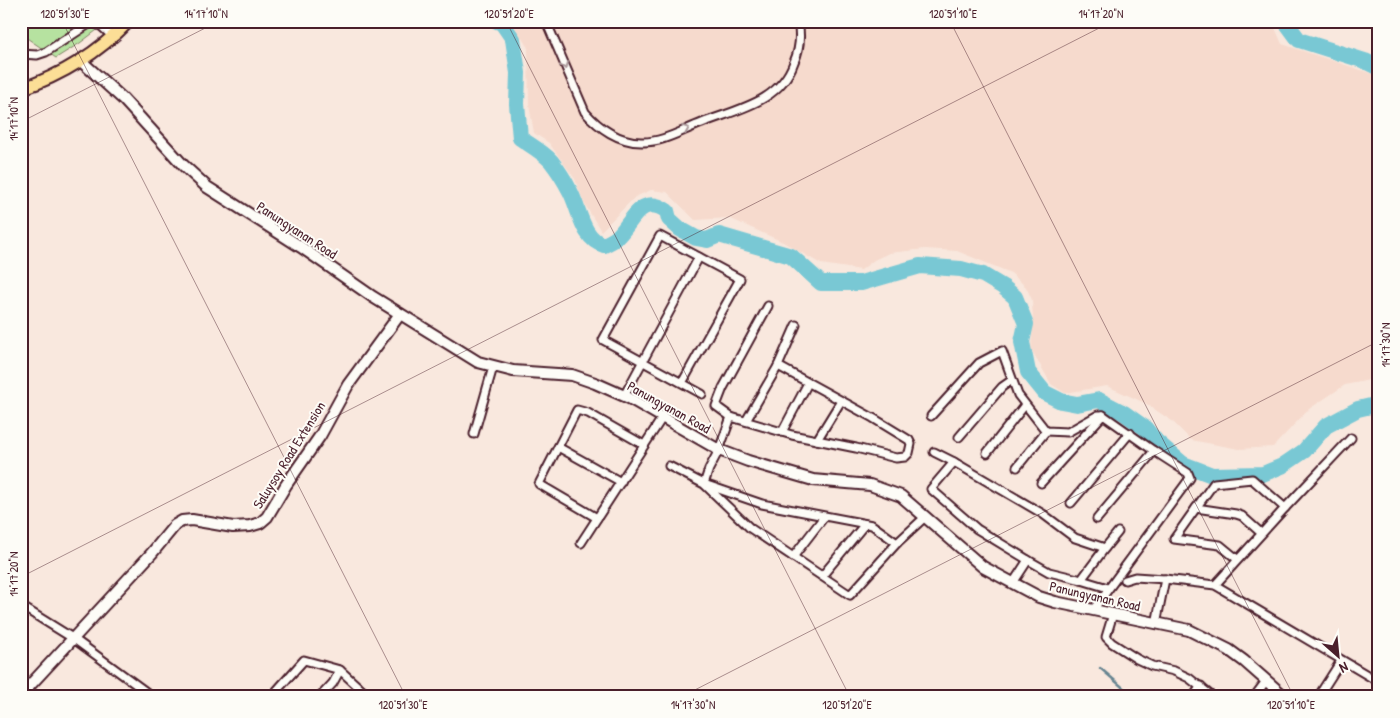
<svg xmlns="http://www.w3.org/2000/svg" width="1400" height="718" font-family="'Patrick Hand',sans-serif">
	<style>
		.built { fill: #f6dacd }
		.green { fill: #b6e2a0; stroke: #808066 }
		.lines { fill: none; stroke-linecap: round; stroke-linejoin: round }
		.stream { stroke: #668490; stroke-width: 2.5 }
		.river { stroke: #79c8d4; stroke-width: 16 }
		.street-casing { stroke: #4a1f2b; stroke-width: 11 }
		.secondary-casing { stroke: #4a1f2b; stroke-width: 14 }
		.primary-casing { stroke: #4a1f2b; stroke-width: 15 }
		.street { stroke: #fdfcf7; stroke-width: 7 }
		.secondary { stroke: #fdfcf7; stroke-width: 10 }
		.primary { stroke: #fcde96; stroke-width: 11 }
		.oneway { stroke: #ac999b }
		.ticks { fill: none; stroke: #4a1f2b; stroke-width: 1; stroke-opacity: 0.45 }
		.labels { text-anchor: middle; stroke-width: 4; stroke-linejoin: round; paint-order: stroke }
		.street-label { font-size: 14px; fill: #4a1f2b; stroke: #fdfcf7 }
		.neatline { fill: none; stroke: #4a1f2b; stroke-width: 2 }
		.ticks-label { font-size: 12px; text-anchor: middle; fill: #4a1f2b }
	</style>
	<rect width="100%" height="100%" fill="#f9e8de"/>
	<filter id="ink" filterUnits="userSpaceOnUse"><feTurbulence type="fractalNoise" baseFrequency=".02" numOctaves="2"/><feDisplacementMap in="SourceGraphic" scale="10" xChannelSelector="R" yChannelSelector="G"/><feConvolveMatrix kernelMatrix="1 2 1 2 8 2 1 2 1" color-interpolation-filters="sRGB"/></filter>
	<g filter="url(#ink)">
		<polygon class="built" points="509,21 1272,21 1282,44 1379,76 1379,378 1345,385 1309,409 1273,447 1239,449 1191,440 1172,421 1145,403 1107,386 1065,393 1051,384 1031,349 1033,323 1032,300 1026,287 1011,273 957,251 925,249 889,253 874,260 861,270 821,264 783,242 729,218 695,220 667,192 651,190 635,197 601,231 584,203 575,179 549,143 534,133 529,105 528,48 514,25"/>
		<polygon class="green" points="21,21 109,21 80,43 56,58 21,34"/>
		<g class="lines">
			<polyline class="stream" points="1100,668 1134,697"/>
			<g class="river">
				<path d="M 497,21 L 502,23 L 513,39 L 518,73 L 517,104 L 520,138 C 530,145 543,152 551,161 C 558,170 565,181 570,191 C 580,210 582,239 604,245 C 608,243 612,241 615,239 C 632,225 639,192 667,211 L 669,219 L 680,229 L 696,238 L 707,240 L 719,235 L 791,256 L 821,283 L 861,283 L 920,266 L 961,269 L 983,275 L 1003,287 L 1015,297 L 1026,324 L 1022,342 L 1028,372 L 1045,393 L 1061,401 L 1077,404 L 1099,400 L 1124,413 L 1145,428 L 1156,441 L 1183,464 L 1212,475 L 1263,474 L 1282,466 L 1304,451 L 1326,426 L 1358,409 L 1379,404"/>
				<polyline points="1285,21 1299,40 1365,61 1379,68"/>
			</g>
			<g class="street-casing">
				<g id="street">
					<polyline points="91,21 102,27 113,37"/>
					<path d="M 546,21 L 585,112 C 599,128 619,142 641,142 C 662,143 683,130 702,123 C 738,109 780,102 794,62 C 800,49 801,36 798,21"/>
					<polyline points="21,54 37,55 46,52 92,22"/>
					<polyline points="768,306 723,388 716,406 731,417 792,435 856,448 896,458 905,457 909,453 911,444 909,440 873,418 778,366"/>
					<polyline points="682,383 740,279 660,236 603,340 702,394"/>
					<polyline points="624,396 699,257"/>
					<polyline points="931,416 979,363 1002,351 1018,395 1046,431 1068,432 1098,415 1103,415 1154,451 1188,473 1190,478 1093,610"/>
					<polyline points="746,421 778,366 796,325"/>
					<polyline points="782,432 808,383"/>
					<polyline points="474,434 493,367"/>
					<polyline points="959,437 1002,387 1012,380"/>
					<polyline points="817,440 841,401"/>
					<polyline points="558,447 621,482"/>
					<polyline points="934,452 954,462 931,489 977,529 1028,560 1049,572 1078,579 1108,588"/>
					<polyline points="987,453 1025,405"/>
					<polyline points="954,462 1043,514 1075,538 1105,548 1081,580"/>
					<polyline points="669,466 704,484 762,504 872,525 897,543 850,595 750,528 704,484 709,469 719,450 731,417"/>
					<polyline points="1017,467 1046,431"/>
					<polyline points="1041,483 1103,415"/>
					<polyline points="1071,503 1130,433"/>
					<polyline points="1196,508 1214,483 1252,479 1285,508"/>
					<polyline points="597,518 539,484 577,410 588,413 644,445"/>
					<polyline points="1097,519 1154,451"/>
					<polyline points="581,543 662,418"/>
					<polyline points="897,543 925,517"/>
					<polyline points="1105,548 1118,532"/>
					<polyline points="793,557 824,517"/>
					<polyline points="1237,559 1220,545 1174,539 1196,508 1236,514 1242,516 1261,533"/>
					<polyline points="822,576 865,524"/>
					<polyline points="1125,580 1135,577 1165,579"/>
					<polyline points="1013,583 1028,560"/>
					<polyline points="1215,585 1285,508 1351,438"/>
					<polyline points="21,606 74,639 153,697"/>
					<polyline points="1113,614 1106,637 1112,643 1137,659 1152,666 1174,671 1189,678 1213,697"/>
					<polyline points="1156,624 1165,579 1215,585 1379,682"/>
					<polyline points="271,697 304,660 340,670 364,692 361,697"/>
					<polyline points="320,697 333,683 340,670"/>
					<polyline points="1193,697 1201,686"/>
					<polyline points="1254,697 1266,681"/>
					<polyline points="1318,697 1341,661"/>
				</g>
			</g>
			<g class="secondary-casing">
				<g id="secondary">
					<polyline points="81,61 123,99 183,165 207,187 301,247 373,297 478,362 513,371 572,375 595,383 629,398 719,450 748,461 813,480 870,485 901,496 983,567 1039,597 1055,602 1189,630 1229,650 1244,661 1285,697"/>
					<polyline points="21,695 152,553 175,525 182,521 192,520 233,527 250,526 260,523 267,517 286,485 320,436 348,385 400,314"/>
				</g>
			</g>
			<g class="primary-casing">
				<path id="primary" d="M 21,89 C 63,75 98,53 129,21"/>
			</g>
			<use href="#street" class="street"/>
			<use href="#secondary" class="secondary"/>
			<use href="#primary" class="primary"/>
		</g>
		<defs><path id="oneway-chevron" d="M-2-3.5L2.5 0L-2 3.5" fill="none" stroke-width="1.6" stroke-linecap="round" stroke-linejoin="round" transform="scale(1.25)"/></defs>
		<g class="oneway">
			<use href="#oneway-chevron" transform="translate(565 66) rotate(67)"/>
			<use href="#oneway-chevron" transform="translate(686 129) rotate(-22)"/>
		</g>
	</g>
	<path class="ticks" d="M 62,21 L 406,697M 506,21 L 850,697M 950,21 L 1294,697M 21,122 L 219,21M 21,577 L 1113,21M 681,697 L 1379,341"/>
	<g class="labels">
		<g class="street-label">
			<text transform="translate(297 230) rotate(33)" y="5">Panungyanan Road</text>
			<text transform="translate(669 407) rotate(29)" y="5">Panungyanan Road</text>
			<text transform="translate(289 455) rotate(-58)" y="5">Saluysoy Road Extension</text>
			<text transform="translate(1095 596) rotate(13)" y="5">Panungyanan Road</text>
		</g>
	</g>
	<rect width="1400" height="718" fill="none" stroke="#fdfcf7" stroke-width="55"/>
	<g transform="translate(1338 656) rotate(153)" stroke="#fdfcf7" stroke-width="4" paint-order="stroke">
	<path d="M0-4L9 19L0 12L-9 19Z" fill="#4a1f2b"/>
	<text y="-8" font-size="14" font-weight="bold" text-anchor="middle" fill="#4a1f2b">N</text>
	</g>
	<rect x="28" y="28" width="1344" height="662" class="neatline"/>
	<g class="ticks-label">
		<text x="65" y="18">120°51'30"E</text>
		<text x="206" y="18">14°17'10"N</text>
		<text x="509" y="18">120°51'20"E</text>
		<text x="953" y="18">120°51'10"E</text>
		<text x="1101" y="18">14°17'20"N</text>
		<text transform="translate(14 119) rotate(-90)" y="4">14°17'10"N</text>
		<text transform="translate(1386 345) rotate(-90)" y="4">14°17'30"N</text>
		<text transform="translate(14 574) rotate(-90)" y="4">14°17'20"N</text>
		<text x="403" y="709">120°51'30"E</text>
		<text x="693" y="709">14°17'30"N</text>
		<text x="847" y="709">120°51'20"E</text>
		<text x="1291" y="709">120°51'10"E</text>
	</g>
</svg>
